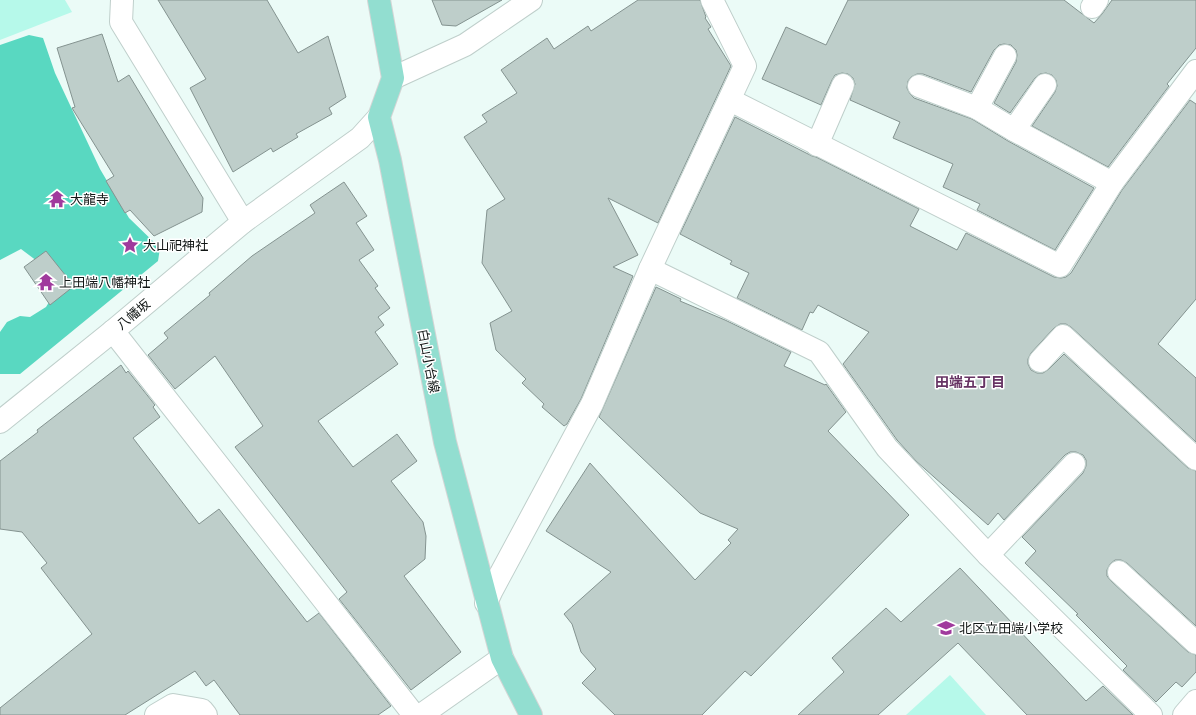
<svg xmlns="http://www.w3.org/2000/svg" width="1196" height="715" font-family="'Zilla Slab','Noto Sans JP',serif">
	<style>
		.green { fill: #b6f9ea }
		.forest { fill: #59d8c1 }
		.building { fill: #bececa; stroke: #849390 }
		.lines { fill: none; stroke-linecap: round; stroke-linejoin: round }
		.minor-casing { stroke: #bfcfcb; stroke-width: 24 }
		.major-casing { stroke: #d4d5d5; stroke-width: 24 }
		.minor { stroke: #fff; stroke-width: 22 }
		.major { stroke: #92ded0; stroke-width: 22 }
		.labels { text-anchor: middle; stroke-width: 3; stroke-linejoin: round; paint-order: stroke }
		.poi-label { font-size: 13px; fill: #111615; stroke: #fff; text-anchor: start }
		.street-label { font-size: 13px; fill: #111615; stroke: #fff }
		.neighbourhood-label { font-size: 14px; font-weight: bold; fill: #663363; stroke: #fff }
	</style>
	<rect width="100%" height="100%" fill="#ebfbf7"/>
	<g class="green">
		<polygon points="0,0 65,0 72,12 0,40"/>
		<polygon points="950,675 986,715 906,715"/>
	</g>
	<polygon class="forest" points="29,35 43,38 55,73 100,169 129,218 160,248 158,261 20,374 0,374 0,332 7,322 20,316 30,317 46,307 54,294 41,264 21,249 0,260 0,45"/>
	<g class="building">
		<polygon points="158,0 267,0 298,53 328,36 346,97 329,108 332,114 296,134 298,137 273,152 271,148 233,172 190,88 206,79"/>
		<polygon points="432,0 502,0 456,26 442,25"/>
		<polygon points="638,0 700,0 706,17 705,18 711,27 708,29 731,66 658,223 608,198 638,255 613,267 633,276 581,399 567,424 564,426 542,407 544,404 522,383 526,379 496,350 490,323 512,311 482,263 487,210 505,199 464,137 487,122 482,115 517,93 501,70 547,38 554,49 588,26 591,31"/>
		<polygon points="848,0 1064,0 1094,23 1102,14 1112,0 1196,0 1196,48 1167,84 1169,86 1108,167 1032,126 1055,92 1057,86 1056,80 1052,75 1046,73 1040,74 1035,78 1010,113 994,103 1016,62 1017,55 1016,50 1011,45 1004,44 999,45 994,50 971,92 923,74 917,74 911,77 908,81 907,88 910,94 914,98 972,119 1008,141 1094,188 1055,250 977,210 980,204 943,187 953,164 893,138 900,122 850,100 855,84 853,78 848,74 842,73 835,75 832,80 821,105 762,79 786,27 826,45"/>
		<polygon points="102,34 118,82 129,75 203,198 202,212 154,236 130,210 125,213 106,181 114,176 72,108 75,107 57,48"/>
		<polygon points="1190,100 1196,104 1196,299 1158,344 1196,378 1196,442 1071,327 1066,324 1060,324 1054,328 1031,353 1028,359 1028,364 1031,370 1037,373 1043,373 1049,369 1064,354 1188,468 1196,471 1196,626 1127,563 1121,560 1115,560 1110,564 1107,570 1107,576 1111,581 1188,652 1196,655 1196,672 1182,687 1176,682 1156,702 1123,670 1127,666 1076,615 1078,614 1025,563 1036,551 1022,537 1083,473 1086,466 1086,460 1083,455 1076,452 1070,452 1065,455 1004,520 998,513 988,525 916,461 897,440 843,364 869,332 818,305 813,313 810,312 802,330 737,298 749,273 730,264 732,261 680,234 735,117 812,156 816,157 919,209 910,226 957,250 966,233 1054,277 1061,278 1066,277 1071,273 1122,190"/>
		<polygon points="344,182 367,216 356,223 374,250 359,260 378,286 375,288 390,308 378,317 384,325 375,332 398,364 318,421 353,467 397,434 417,461 391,481 423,522 426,536 425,559 404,576 461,652 411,690 339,599 347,592 235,447 263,426 215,356 175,389 148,355 168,338 164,333 210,295 209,293 252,256 315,213 310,205"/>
		<polygon points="46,251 74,286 50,305 24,267"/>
		<polygon points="656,287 681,299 680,301 725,320 791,352 784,366 825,385 826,384 846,412 828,431 909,515 751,676 745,671 702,715 615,715 582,683 596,669 581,652 572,624 564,614 611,572 546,531 590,463 695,580 731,543 728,540 738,529 700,513 599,417"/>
		<polygon points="121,365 126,373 128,371 155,405 153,407 160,417 133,438 199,524 219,509 307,622 319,613 391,706 378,715 240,715 214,680 206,686 195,671 125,715 0,715 0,708 92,634 41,568 47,563 22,532 0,529 0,461 38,432 37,430"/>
		<polygon points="960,568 1086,701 1103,686 1133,715 1027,715 958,643 878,715 798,715 844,672 832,658 886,608 901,622"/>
	</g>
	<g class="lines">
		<g class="minor-casing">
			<g id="minor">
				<polyline points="122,0 121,22 243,222"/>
				<polyline points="1092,7 1097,0"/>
				<polyline points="393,78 465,45 531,0"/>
				<polyline points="919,86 977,108 1014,130 1112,183"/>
				<polyline points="730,100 1060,266 1112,183 1196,71"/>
				<polyline points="977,108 1005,56"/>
				<polyline points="1014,130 1045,85"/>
				<polyline points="817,145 843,85"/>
				<polyline points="650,269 819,352 887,448 988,555 1151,715"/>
				<polyline points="113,331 414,715"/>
				<polyline points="1040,361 1063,336 1196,459"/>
				<polyline points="0,422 113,331 243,222 360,138 379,117"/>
				<polyline points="988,555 1074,464"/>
				<polyline points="1119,572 1196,643"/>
				<polyline points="486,603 492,590 592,404 650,269 745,66 712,0"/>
				<polyline points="156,715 173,705 202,710 206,715"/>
				<polyline points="421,715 502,658"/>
				<polyline points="1184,715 1196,701"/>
			</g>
		</g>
		<g class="major-casing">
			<polyline id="major" points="379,0 393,78 379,117 390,160 445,442 502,658 531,715"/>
		</g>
		<use href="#minor" class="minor"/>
		<use href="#major" class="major"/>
	</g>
	<defs>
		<g id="temple-bare" transform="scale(1.38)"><path d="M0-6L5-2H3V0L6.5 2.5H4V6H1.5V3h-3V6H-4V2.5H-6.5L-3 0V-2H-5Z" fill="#a03a9d" stroke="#fff" stroke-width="2.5" paint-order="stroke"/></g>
		<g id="sight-bare" transform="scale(1.38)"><path d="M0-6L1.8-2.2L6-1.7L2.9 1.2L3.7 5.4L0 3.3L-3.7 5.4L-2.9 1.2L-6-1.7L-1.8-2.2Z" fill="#a03a9d" stroke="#fff" stroke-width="2.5" paint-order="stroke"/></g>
		<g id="school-bare" transform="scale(1.38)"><path d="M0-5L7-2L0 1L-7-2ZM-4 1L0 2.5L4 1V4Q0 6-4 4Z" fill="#a03a9d" stroke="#fff" stroke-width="2.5" paint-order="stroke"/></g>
	</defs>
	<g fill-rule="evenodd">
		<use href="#temple-bare" x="57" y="199"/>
		<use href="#sight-bare" x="130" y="245"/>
		<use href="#temple-bare" x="46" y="282"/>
		<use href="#school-bare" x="946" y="628"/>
	</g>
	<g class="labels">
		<g class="poi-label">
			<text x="70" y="204">大龍寺</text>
			<text x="143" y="250">大山祀神社</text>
			<text x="59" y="287">上田端八幡神社</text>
			<text x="959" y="633">北区立田端小学校</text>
		</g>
		<g class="street-label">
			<text transform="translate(133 314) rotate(-40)" y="5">八幡坂</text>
			<text transform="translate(429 361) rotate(79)" y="5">白山小台線</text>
		</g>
		<g class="neighbourhood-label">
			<text x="970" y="387">田端五丁目</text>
		</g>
	</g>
</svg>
